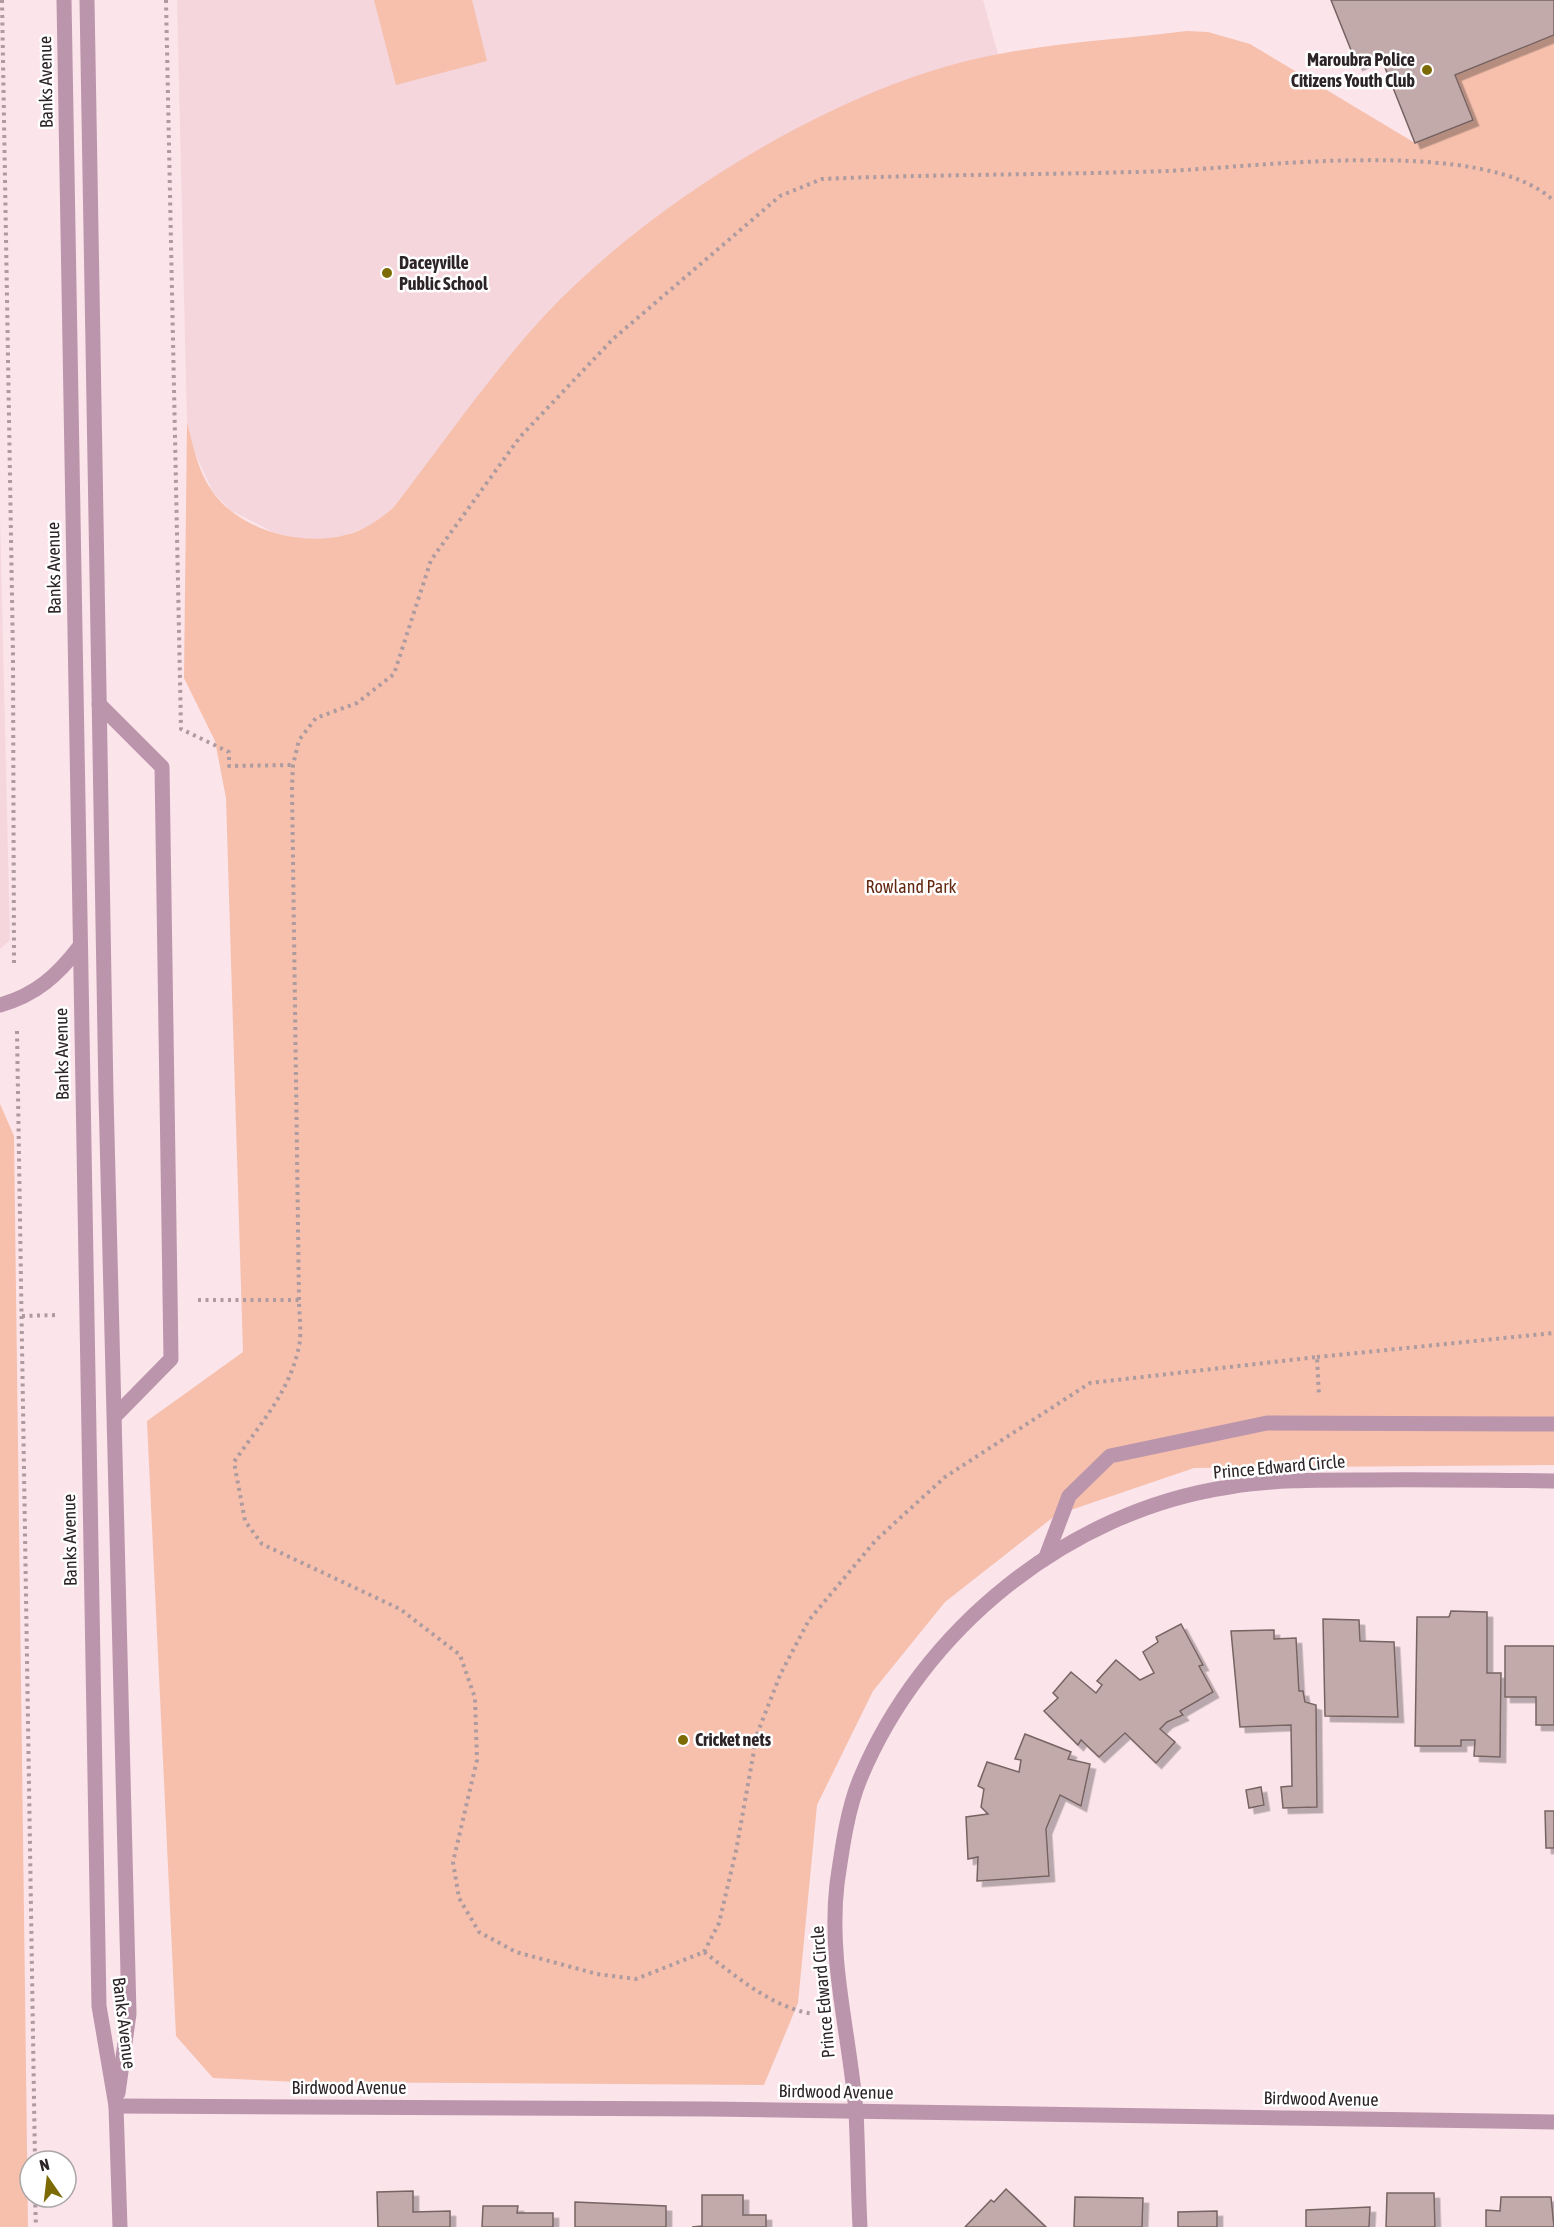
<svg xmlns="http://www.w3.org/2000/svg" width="1554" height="2227" font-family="'Asap Condensed',sans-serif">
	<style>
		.built { fill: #f5d6dd }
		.green { fill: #f6c0ad }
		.building { fill: #c1aaa9; stroke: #786463; stroke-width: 1.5; filter: url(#shadow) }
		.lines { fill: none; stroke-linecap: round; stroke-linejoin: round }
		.path { stroke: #ad9ba0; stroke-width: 4; stroke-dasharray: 3 4.5; stroke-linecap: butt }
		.service { stroke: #bb95ab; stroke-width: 15 }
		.minor { stroke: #bb95ab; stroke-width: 15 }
		.tertiary { stroke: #bb95ab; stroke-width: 15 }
		.poi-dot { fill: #7c6b04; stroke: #fff; stroke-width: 2 }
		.labels { text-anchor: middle; stroke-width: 5; stroke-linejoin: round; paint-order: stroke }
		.poi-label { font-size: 18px; font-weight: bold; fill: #2c2426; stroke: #fff; text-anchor: start }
		.street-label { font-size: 18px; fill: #2c2426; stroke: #fff }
		.park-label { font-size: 18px; fill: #642912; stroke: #fff }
	</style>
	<defs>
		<filter id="shadow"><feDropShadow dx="5.5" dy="5.5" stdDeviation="0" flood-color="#0004"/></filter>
	</defs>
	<rect width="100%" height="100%" fill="#fbe4ea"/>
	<g class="built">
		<polygon points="177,0 983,0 998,54 932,73 782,137 699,187 635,233 491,381 393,508 371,525 346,535 319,540 297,538 273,532 230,510 213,492 193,449 187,422"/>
		<polygon points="0,517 10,940 0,949"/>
	</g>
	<g class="green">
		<polygon points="374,0 472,0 487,61 396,85"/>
		<path d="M 1187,31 L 1208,32 L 1250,44 L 1415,143 L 1473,120 L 1455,75 L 1554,35 L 1554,1465 L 1194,1468 L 1056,1515 L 945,1602 L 873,1691 L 817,1805 L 798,2003 L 764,2085 L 299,2082 L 213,2078 L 176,2036 L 147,1421 L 243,1352 L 226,798 L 215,741 L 184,678 L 187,422 C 193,446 198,471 212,491 C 239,530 301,547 345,535 C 364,531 378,520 393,508 C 442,445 492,372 546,314 C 653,200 844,82 999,54 C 1061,42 1125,39 1187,31 Z"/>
		<polygon points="0,1104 14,1136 28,2227 0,2227"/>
	</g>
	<g class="building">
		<polygon points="1331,0 1554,0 1554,35 1455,75 1473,120 1415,143 1380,55 1357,65"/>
		<polygon points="1451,1611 1487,1612 1487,1673 1501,1673 1500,1757 1474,1756 1475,1740 1461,1740 1461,1746 1415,1746 1417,1617 1449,1617"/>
		<polygon points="1323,1619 1359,1620 1360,1641 1394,1642 1398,1717 1325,1716"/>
		<polygon points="1181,1624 1203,1665 1199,1666 1213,1692 1180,1711 1183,1715 1167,1722 1160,1729 1175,1742 1156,1763 1125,1733 1099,1757 1081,1740 1078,1745 1044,1711 1058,1698 1053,1693 1071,1672 1096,1693 1102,1685 1097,1681 1116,1660 1140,1680 1154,1673 1143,1652 1158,1642 1156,1637"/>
		<polygon points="1274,1630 1274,1639 1296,1638 1299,1691 1303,1691 1305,1702 1316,1705 1317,1807 1283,1808 1281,1787 1292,1786 1291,1725 1240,1727 1231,1631"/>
		<polygon points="1505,1646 1554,1646 1554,1725 1536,1725 1536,1697 1505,1697"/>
		<polygon points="1025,1734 1071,1752 1068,1759 1090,1764 1081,1806 1060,1795 1046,1829 1049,1876 977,1881 978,1857 968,1859 966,1817 988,1814 981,1807 984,1789 978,1786 987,1762 1019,1772 1021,1760 1015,1759"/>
		<polygon points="1261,1787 1264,1805 1249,1808 1246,1790"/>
		<polygon points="1545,1811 1554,1811 1554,1848 1546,1848"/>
		<polygon points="1006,2189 1046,2227 965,2227 991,2200 994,2202"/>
		<polygon points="413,2191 413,2212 450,2211 450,2227 378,2227 377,2192"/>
		<polygon points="1387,2193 1434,2193 1435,2227 1386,2227"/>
		<polygon points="702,2195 743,2195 743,2215 766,2215 766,2227 692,2227 702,2226"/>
		<polygon points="1075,2197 1143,2198 1142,2227 1074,2227"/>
		<polygon points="1501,2197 1551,2197 1554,2227 1486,2227 1486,2210 1500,2211"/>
		<polygon points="575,2202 666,2206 666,2227 575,2227"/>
		<polygon points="483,2206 518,2206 517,2213 553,2213 553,2227 482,2227"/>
		<polygon points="1370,2207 1369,2227 1306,2227 1306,2210"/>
		<polygon points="1217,2211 1217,2227 1178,2227 1178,2212"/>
	</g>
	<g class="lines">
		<g class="path">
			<polyline points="2,0 13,656 14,963"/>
			<polyline points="166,0 181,729 229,752 229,766 293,765"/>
			<polyline points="17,1031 35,2161"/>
			<path d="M 198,1300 L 299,1300 C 299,1315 302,1332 299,1346 C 290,1392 259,1425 234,1462 L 245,1521 L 262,1544 L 400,1609 L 460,1655 L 475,1698 L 477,1760 L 453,1862 L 459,1898 L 479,1932 L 516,1952 L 597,1974 L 636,1979 L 704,1952 C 737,1977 771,2007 813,2014"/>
			<path d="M 299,1300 L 292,787 L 293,765 L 299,740 L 316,718 L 357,703 L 394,674 L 431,560 L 520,437 L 613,339 L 780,196 L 822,179 C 937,174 1052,175 1167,171 C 1259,167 1486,136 1554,201"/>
			<polyline points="22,1316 58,1315"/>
			<polyline points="1317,1357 1554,1333"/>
			<polyline points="704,1952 719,1923 736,1851 757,1734 781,1673 809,1620 876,1540 945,1477 1090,1383 1317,1357 1319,1396"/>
			<polyline points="35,2197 36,2227"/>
		</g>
		<g class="service">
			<polyline points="99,704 162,767 171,1359 115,1416"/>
			<polyline points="1046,1557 1069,1496 1110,1456 1267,1423 1554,1424"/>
		</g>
		<g class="minor">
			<path d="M 0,1005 C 36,995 58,975 80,946"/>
			<polyline points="116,2106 709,2109 1554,2122"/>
			<path d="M 860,2227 C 858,2189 858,2150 856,2112 C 850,2036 828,1961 837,1884 C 842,1849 847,1811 860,1779 C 922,1629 1068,1511 1229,1487 C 1271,1480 1315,1480 1356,1480 C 1422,1479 1488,1480 1554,1481"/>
		</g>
		<g class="tertiary">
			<polyline points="64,0 99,2006 116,2106 120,2227"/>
			<polyline points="87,0 106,1095 129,2014 118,2093"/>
		</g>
	</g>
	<g class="poi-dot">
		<circle cx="1427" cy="70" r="6"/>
		<circle cx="387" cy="273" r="6"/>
		<circle cx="683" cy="1740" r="6"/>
	</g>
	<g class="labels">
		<g class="poi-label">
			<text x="1415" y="66" text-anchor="end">Maroubra Police<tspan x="1415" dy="21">Citizens Youth Club</tspan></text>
			<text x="399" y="269">Daceyville<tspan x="399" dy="21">Public School</tspan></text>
			<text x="695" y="1746">Cricket nets</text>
		</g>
		<g class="street-label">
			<text transform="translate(46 82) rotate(-91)" y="6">Banks Avenue</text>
			<text transform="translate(54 568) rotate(-91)" y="6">Banks Avenue</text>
			<text transform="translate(62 1054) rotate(-91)" y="6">Banks Avenue</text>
			<text transform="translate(1279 1467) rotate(-5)" y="6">Prince Edward Circle</text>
			<text transform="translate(70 1540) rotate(-91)" y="6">Banks Avenue</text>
			<text transform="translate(823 1992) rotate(-95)" y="6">Prince Edward Circle</text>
			<text transform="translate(124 2023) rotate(83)" y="6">Banks Avenue</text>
			<text x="349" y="2094">Birdwood Avenue</text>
			<text transform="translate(836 2092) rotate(1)" y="6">Birdwood Avenue</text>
			<text transform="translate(1321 2099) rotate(1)" y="6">Birdwood Avenue</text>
		</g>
		<g class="park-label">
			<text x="911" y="893">Rowland Park</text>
		</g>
	</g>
	<g transform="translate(48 2179) rotate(346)"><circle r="28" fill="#ffffff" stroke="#aba7a8" stroke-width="1.5"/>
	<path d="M0-4.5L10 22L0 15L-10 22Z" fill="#7c6b04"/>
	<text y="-9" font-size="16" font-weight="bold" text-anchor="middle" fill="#2c2426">N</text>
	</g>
</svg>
